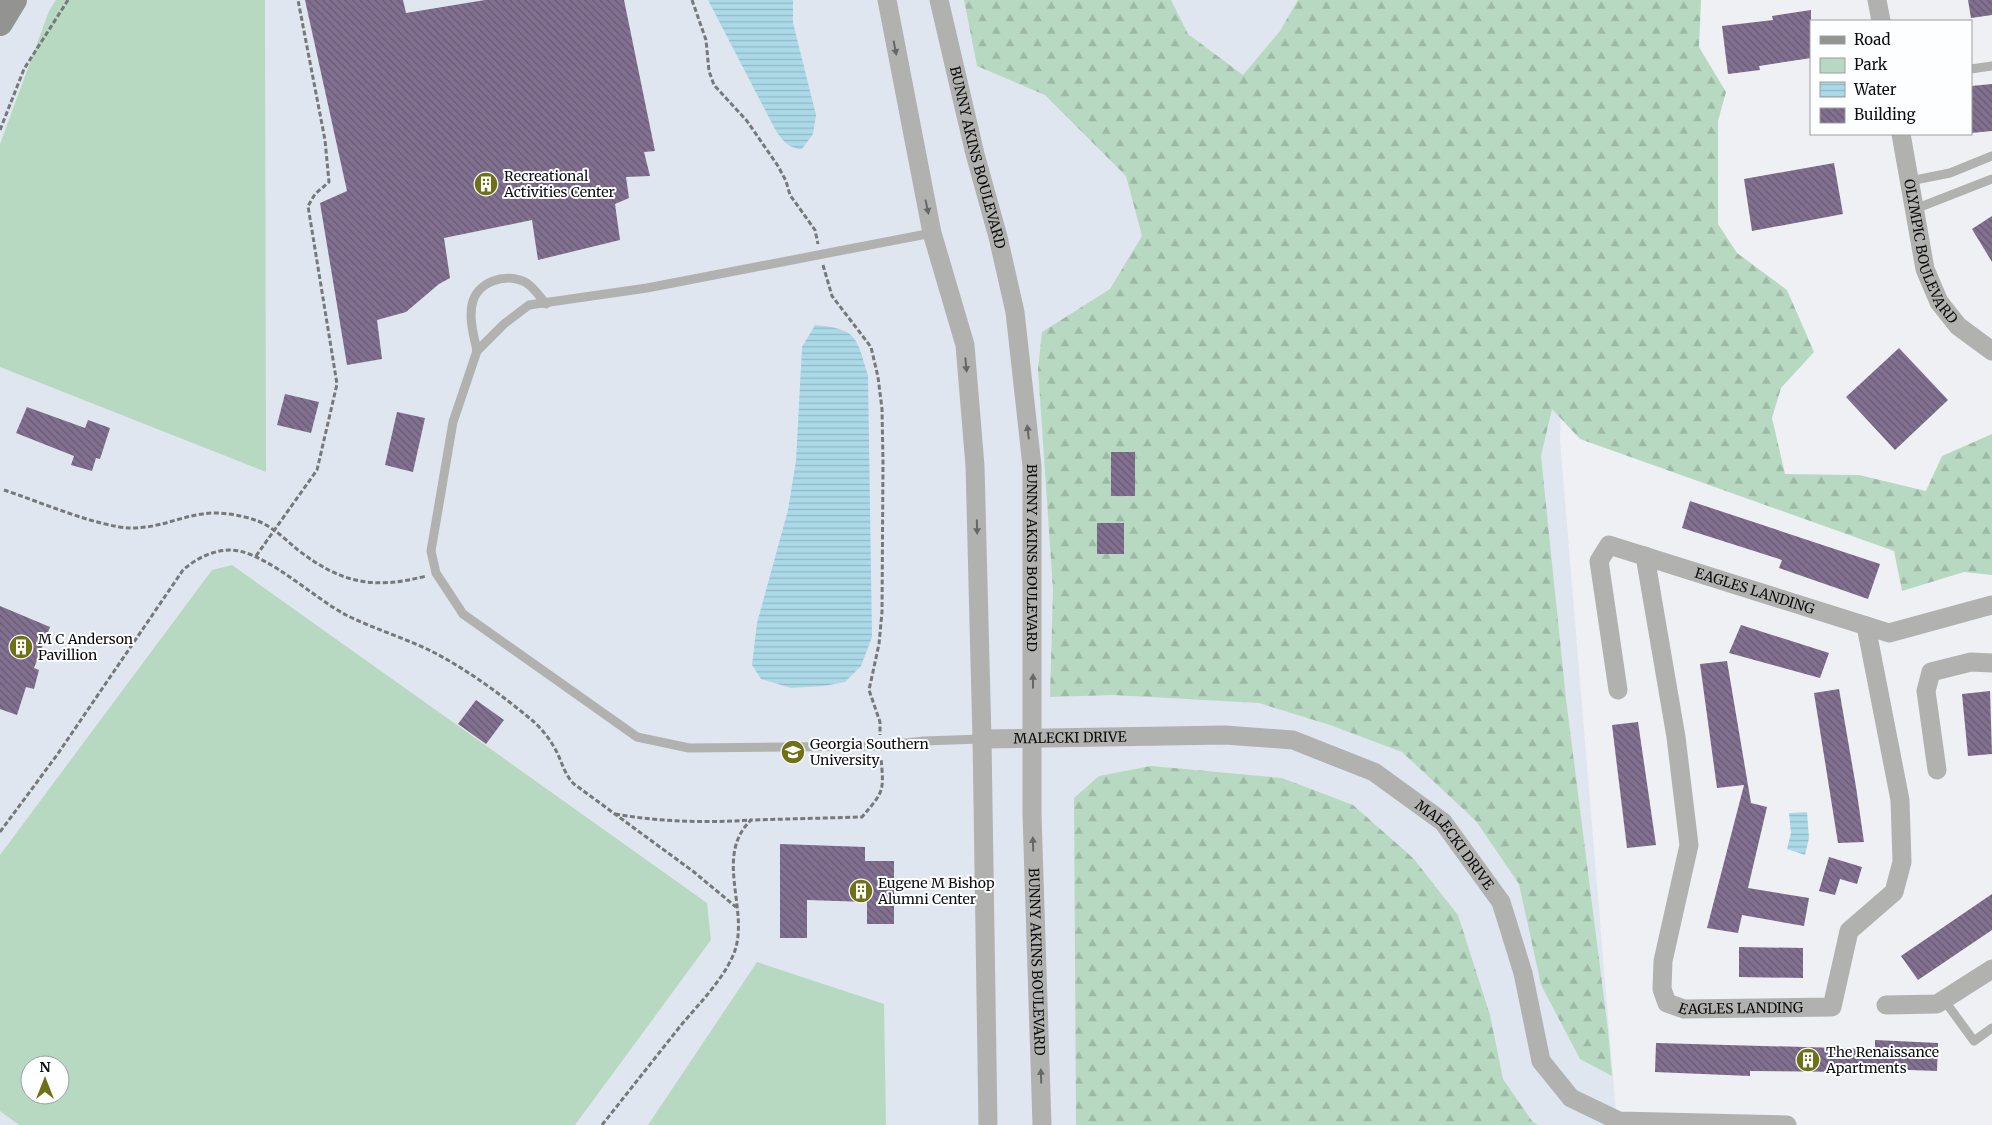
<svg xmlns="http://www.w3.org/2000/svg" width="1992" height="1125" font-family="Merriweather,serif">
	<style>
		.built { fill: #e0e6ef; fill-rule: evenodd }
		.green { fill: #b8d9c1; fill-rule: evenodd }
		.forest { fill: url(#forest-firs) }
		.water { fill: url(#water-rules) }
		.building { fill: url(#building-back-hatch) }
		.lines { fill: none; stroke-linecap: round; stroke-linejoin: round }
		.path { stroke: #77787a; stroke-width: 3; stroke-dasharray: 5 2.5; stroke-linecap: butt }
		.lane { stroke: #b1b1b0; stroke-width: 9 }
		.street { stroke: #b1b1b0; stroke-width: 19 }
		.secondary { stroke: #939391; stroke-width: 26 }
		.oneway { fill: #676767 }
		.labels { text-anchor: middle; stroke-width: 4; stroke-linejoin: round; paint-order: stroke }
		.street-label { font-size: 14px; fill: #0c0c0d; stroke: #fdfeff }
		.poi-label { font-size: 14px; fill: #0c0c0d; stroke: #fdfeff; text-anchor: start }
	</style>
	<defs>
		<pattern id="forest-firs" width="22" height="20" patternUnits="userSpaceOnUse" patternTransform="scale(1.25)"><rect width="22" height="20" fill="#b8d9c1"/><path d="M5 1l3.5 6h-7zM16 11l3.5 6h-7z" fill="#9db9a5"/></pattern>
		<pattern id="water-rules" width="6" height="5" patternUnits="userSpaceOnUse" patternTransform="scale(1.25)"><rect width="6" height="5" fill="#abd9e7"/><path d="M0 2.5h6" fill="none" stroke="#92b9c5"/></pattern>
		<pattern id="building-back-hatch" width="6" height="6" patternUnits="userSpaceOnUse" patternTransform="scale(1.25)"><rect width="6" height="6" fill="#81708f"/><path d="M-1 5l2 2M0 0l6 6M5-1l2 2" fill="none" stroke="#685a73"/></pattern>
	</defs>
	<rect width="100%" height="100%" fill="#eff0f3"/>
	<path class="built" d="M 0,0 L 1575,0 L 1560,440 L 1617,1125 L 0,1125 ZM 30,1065 L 60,1065 L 60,1095 L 30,1095 Z"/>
	<g class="green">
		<polygon points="56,0 265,0 266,472 0,367 0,144 49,11"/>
		<path d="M 232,565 L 707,903 L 711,940 L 575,1125 L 19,1125 L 0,1111 L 0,855 L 212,570 ZM 30,1065 L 60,1065 L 60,1095 L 30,1095 Z"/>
		<polygon points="757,962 884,1004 886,1125 648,1125"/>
	</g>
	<g class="forest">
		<polygon points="964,0 1171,0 1188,34 1243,75 1280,31 1298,0 1701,0 1699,47 1726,92 1718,121 1718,224 1737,253 1787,290 1814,352 1781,388 1772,418 1785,474 1859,475 1926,491 1942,456 1992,434 1992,575 1964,572 1902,591 1894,551 1580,439 1552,409 1541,456 1566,699 1608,1030 1612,1076 1580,1059 1541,985 1519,884 1476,821 1402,752 1330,725 1259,703 1113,695 1050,697 1053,590 1038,369 1042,332 1110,289 1142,236 1126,176 1045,95 977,66"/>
		<polygon points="1151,766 1282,778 1353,805 1413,858 1458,915 1490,1015 1503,1079 1532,1121 1538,1125 1076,1125 1074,798 1099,776"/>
	</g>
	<g class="water">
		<path d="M 708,0 L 793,0 L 793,23 L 816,115 L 813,134 L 802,149 C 789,149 783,141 776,131 Z"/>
		<path d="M 815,325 C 858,329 856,337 868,375 L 872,637 L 861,666 L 845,682 L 824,686 L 791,688 L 761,679 L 752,665 L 757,623 L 788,510 L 796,461 L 802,347 Z"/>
		<polygon points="1807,812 1809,838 1805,855 1787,849 1791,833 1789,813"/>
	</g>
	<g class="building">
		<polygon points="305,0 403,0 406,13 485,0 624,0 655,151 644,152 650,176 626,177 629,198 615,204 620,240 538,260 532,220 444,238 450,278 439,284 406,312 377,320 382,359 347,365 320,203 347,191"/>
		<polygon points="1968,0 1992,0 1992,15 1971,18"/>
		<polygon points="1811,10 1811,58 1759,66 1760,70 1728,74 1722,26 1773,20 1772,16"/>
		<polygon points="1992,84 1992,131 1971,133 1971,86"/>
		<polygon points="1834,163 1843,214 1752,231 1744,179"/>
		<polygon points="1992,216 1992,262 1972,229"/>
		<polygon points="1899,348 1948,400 1895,450 1846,397"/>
		<polygon points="285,394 319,402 311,433 277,425"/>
		<polygon points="27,407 85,428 88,420 110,428 100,459 96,458 92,471 71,465 74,456 16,433"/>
		<polygon points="397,412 425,418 413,472 385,465"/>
		<rect x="1111" y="452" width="24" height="44"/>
		<polygon points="1690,501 1880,564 1868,599 1779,568 1782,560 1682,528"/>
		<rect x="1097" y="523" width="27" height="31"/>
		<polygon points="0,606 50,627 34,668 39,670 34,689 26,687 17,715 0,709"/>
		<polygon points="1741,625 1829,653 1820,678 1729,653"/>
		<polygon points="1727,661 1751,803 1767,807 1748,888 1809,898 1804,926 1742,915 1738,933 1707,928 1744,785 1717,788 1700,664"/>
		<polygon points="1839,689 1856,787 1864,842 1838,843 1814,693"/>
		<polygon points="1990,691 1992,754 1968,756 1962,694"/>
		<polygon points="476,700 504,720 486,744 458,724"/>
		<polygon points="1638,722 1656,845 1627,848 1612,725"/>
		<polygon points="780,844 865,847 865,861 894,861 894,924 867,924 867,902 807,900 807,938 780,938"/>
		<polygon points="1829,857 1862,867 1857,884 1840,879 1835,895 1819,891"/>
		<polygon points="1992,894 1992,930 1918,980 1901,956"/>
		<polygon points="1739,947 1803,948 1803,978 1739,977"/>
		<polygon points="1875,1040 1938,1043 1937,1071 1854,1068 1854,1072 1750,1071 1750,1076 1655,1072 1656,1043 1875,1049"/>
	</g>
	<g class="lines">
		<g class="path">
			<polyline points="692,0 706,40 709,71 714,85 747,121 778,166 786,181 790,195 815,230 818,244"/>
			<polyline points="0,130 24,69 68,0"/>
			<polyline points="823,265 832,296 871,347 878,377 882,409 883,462 882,612 879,644 869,690 880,722 880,735"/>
			<path d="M 4,490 C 38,501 97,527 131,528 C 159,528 176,518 202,514 C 218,511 242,515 258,521 C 273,527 286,540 298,550 C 341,583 373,590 426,576"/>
			<polyline points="256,556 317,470 337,384 308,206 315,194 329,182 325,140 298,0"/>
			<path d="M 615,814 C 661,822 705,823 751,820"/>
			<path d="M 0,832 L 57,755 L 183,570 C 198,557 218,547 239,551 C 272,558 313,597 346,615 C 374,629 405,638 433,652 C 468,670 503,696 533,721 C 541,728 549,738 554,747 C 562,760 563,773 574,784 L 694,872 L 736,907"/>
			<path d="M 602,1125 C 629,1091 655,1058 682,1024 C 700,1003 729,973 736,947 C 747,905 715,855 751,820 L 862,817 C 884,791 884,792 881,758"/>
		</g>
		<g class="lane">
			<polyline points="1971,69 1992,66"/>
			<polyline points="1910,181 1950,173 1992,156"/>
			<polyline points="1915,209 1992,179"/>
			<polyline points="932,233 647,288 529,305 504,324 477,351 453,422 431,551 436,573 463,614 637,737 689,748 881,746 923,741 982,739"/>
			<path d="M 477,351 C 474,336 469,320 472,305 C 476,282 505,272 525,282 C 533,286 540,297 546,304"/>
			<polyline points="1944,1000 1974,1041 1992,1028"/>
		</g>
		<g class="street">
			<polyline points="887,0 932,233 965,345 975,466 982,739 988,1125"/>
			<path id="s1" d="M 939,0 L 975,154 L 998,237 L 1015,312 L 1032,466 L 1032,815 L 1042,1125"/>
			<polyline points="1877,0 1881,21"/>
			<path id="s2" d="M 1901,134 L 1925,269 L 1939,302 L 1958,326 L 1992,351"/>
			<path id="s3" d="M 1645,556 L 1676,737 L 1689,845 L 1663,961 L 1662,989 L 1667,1003 L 1684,1009 L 1832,1007 L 1849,931 L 1894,892 L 1902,862 L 1900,800 L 1866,626"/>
			<path id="s4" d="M 1618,690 L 1599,561 L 1609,545 L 1889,633 L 1992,605"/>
			<path id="s5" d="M 982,739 L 1225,735 L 1293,740 L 1374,772 L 1443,822 L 1501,902 L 1523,973 L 1541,1061 L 1571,1098 L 1619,1121 L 1787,1125"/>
			<polyline points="1937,770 1926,691 1931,672 1971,662 1992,663"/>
			<polyline points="1886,1005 1937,1004 1992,969"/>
		</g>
		<polyline class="secondary" points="0,23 14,0"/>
	</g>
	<defs><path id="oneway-solid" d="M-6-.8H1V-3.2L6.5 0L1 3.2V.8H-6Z" transform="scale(1.25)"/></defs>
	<g class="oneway">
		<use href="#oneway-solid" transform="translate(895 48) rotate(79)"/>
		<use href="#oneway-solid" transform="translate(927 207) rotate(78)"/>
		<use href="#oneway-solid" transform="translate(966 365) rotate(85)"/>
		<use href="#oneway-solid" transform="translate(1028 432) rotate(-97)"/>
		<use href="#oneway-solid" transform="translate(977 527) rotate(89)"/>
		<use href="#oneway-solid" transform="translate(1033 681) rotate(-90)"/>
		<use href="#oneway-solid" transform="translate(1033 844) rotate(-92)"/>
		<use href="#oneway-solid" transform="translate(1041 1076) rotate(-92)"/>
	</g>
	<defs>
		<g id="building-disc" transform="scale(1.25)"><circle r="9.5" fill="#6f7116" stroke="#fdfeff"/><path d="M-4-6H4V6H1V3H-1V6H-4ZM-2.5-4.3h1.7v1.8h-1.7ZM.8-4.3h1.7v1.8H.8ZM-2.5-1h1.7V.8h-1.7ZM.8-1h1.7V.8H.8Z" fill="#fff"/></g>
		<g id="university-disc" transform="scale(1.25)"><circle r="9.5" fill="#6f7116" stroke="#fdfeff"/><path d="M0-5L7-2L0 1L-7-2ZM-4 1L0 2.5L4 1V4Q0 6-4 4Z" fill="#fff"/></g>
	</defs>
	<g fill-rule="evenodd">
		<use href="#building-disc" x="486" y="184"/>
		<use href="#building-disc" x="21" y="647"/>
		<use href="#university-disc" x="793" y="752"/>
		<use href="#building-disc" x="861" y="891"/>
		<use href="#building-disc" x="1808" y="1060"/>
	</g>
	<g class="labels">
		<g class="street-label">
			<text dy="5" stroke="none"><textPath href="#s1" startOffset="162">BUNNY AKINS BOULEVARD</textPath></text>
			<text dy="5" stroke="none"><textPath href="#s2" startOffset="122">OLYMPIC BOULEVARD</textPath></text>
			<text dy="5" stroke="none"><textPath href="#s1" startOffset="568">BUNNY AKINS BOULEVARD</textPath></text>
			<text dy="5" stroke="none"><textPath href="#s4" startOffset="302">EAGLES LANDING</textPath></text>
			<text dy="5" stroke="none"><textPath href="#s5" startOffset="88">MALECKI DRIVE</textPath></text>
			<text dy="5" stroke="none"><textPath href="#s5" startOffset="508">MALECKI DRIVE</textPath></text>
			<text dy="5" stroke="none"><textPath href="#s1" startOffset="972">BUNNY AKINS BOULEVARD</textPath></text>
			<text dy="5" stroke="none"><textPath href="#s3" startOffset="529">EAGLES LANDING</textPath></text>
		</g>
		<g class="poi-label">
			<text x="504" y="181">Recreational<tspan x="504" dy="16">Activities Center</tspan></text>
			<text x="38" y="644">M C Anderson<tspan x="38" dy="16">Pavillion</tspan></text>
			<text x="810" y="749">Georgia Southern<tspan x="810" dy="16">University</tspan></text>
			<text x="878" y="888">Eugene M Bishop<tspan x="878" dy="16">Alumni Center</tspan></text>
			<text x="1826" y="1057">The Renaissance<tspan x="1826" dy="16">Apartments</tspan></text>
		</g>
	</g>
	<rect x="1810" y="20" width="162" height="115" fill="#fdfeff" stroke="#9d9d9e"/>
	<rect x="1820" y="36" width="25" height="8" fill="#939391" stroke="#9d9d9e"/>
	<text x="1854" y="45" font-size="15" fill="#0c0c0d">Road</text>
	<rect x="1820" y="58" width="25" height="15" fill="#b8d9c1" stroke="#9d9d9e"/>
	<text x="1854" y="70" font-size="15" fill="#0c0c0d">Park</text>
	<rect x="1820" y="82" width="25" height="15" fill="url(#water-rules)" stroke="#9d9d9e"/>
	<text x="1854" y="95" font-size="15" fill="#0c0c0d">Water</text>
	<rect x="1820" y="108" width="25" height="15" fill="url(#building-back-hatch)" stroke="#9d9d9e"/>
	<text x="1854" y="120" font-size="15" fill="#0c0c0d">Building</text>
	<g transform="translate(45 1080)"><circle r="24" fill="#fdfeff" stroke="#9d9d9e"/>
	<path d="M0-4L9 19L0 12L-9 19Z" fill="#6f7116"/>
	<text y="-8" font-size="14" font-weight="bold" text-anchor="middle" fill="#0c0c0d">N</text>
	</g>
</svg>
